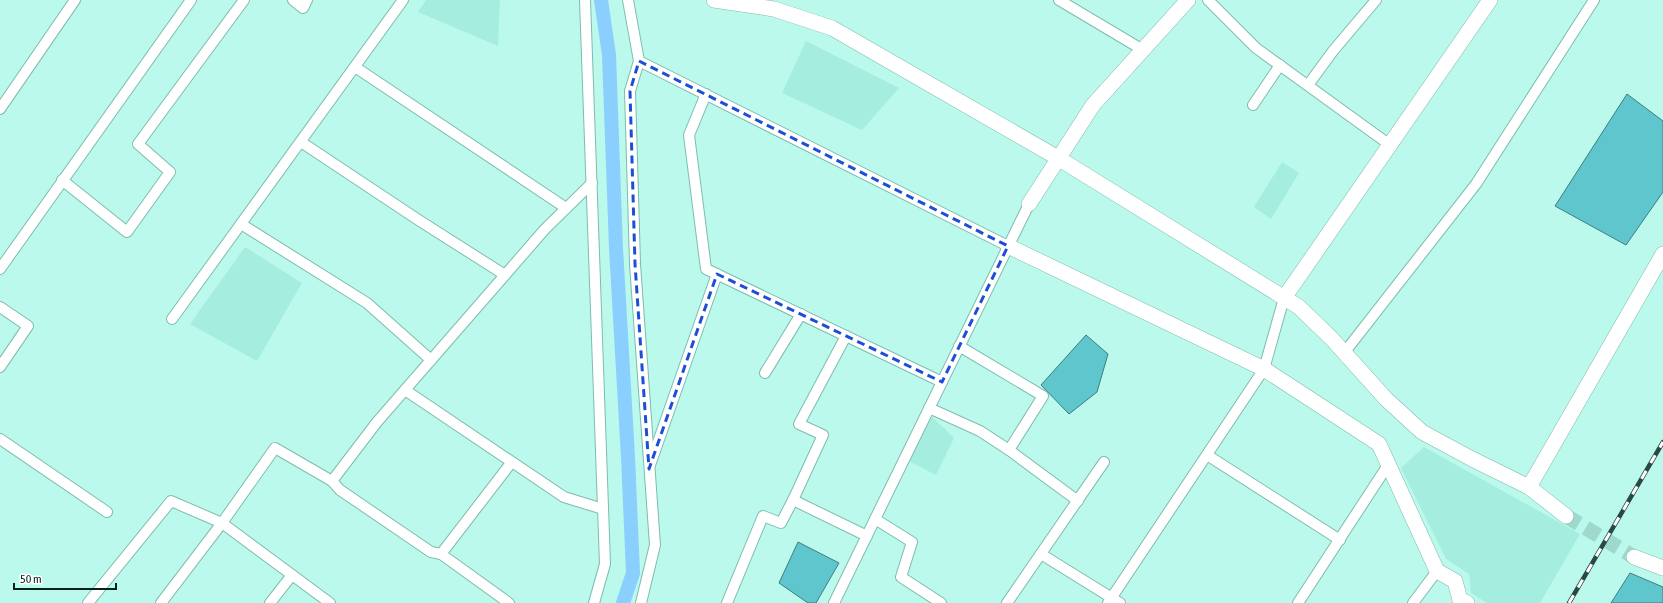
<svg xmlns="http://www.w3.org/2000/svg" width="1663" height="603" font-family="'Asap Condensed',sans-serif">
	<style>
		.built { fill: #a5eedf }
		.lines { fill: none; stroke-linecap: round; stroke-linejoin: round }
		.canal { stroke: #8bcfff; stroke-width: 14 }
		.building { fill: #5ec6cc; stroke: #3e7e82 }
		.secondary-tunnel { stroke: #9fd8cd; stroke-width: 15; stroke-dasharray: 15 8; stroke-linecap: butt }
		.street-casing { stroke: #7ebcaf; stroke-width: 12 }
		.secondary-casing { stroke: #7ebcaf; stroke-width: 16 }
		.street { stroke: #fff; stroke-width: 10 }
		.secondary { stroke: #fff; stroke-width: 15 }
		.rail-casing { stroke: #294a43; stroke-width: 4.5 }
		.rail { stroke: #fff; stroke-width: 3; stroke-dasharray: 9; stroke-linecap: butt }
		.marked { fill: none; stroke: #1d4ed8; stroke-width: 3; stroke-dasharray: 8 5; stroke-linejoin: round }
	</style>
	<rect width="100%" height="100%" fill="#baf9ec"/>
	<g class="built">
		<polygon points="426,0 500,0 498,46 418,12"/>
		<polygon points="806,41 899,88 862,130 782,93"/>
		<polygon points="1282,162 1299,173 1271,219 1254,207"/>
		<polygon points="245,247 302,283 257,361 190,324"/>
		<polygon points="932,417 954,438 936,475 907,460"/>
		<polygon points="1424,447 1580,534 1540,603 1487,603 1471,593 1469,574 1446,559 1401,468"/>
	</g>
	<g class="lines">
		<polyline class="canal" points="601,0 609,55 616,248 628,457 633,573 623,603"/>
	</g>
	<g class="building">
		<polygon points="1627,94 1663,121 1663,192 1626,245 1555,206"/>
		<polygon points="1086,335 1108,354 1097,392 1069,414 1041,385"/>
		<polygon points="798,542 839,563 816,603 808,603 779,583"/>
		<polygon points="1630,573 1663,587 1663,603 1611,603"/>
	</g>
	<g class="lines">
		<polyline class="secondary-tunnel" points="1566,516 1634,557"/>
		<g class="street-casing">
			<g id="street">
				<polyline points="293,0 303,8 307,0"/>
				<polyline points="585,0 605,564 594,603"/>
				<polyline points="628,0 639,61 1008,246"/>
				<polyline points="1059,0 1143,50"/>
				<polyline points="1208,0 1256,48 1390,145"/>
				<polyline points="639,61 630,91 635,264 655,545 641,603"/>
				<polyline points="355,67 566,208"/>
				<polyline points="1308,85 1333,51 1376,0"/>
				<polyline points="706,94 689,135 706,269 942,382"/>
				<polyline points="1253,105 1280,65"/>
				<polyline points="0,109 75,0"/>
				<polyline points="301,142 420,221 505,275"/>
				<polyline points="62,180 127,232 170,172 138,144 244,0"/>
				<polyline points="241,224 367,303 431,360"/>
				<polyline points="0,269 191,0"/>
				<polyline points="0,307 28,326 0,367"/>
				<polyline points="172,319 403,0"/>
				<polyline points="846,336 799,424 823,435 793,500 867,536"/>
				<polyline points="959,346 1043,396 1009,450 1078,501"/>
				<polyline points="1344,353 1476,184 1594,0"/>
				<polyline points="765,373 801,314"/>
				<polyline points="405,390 564,497 603,509"/>
				<polyline points="929,408 980,431 1009,450"/>
				<polyline points="0,439 107,512"/>
				<polyline points="1207,455 1340,540"/>
				<polyline points="650,465 717,274"/>
				<polyline points="332,481 377,422 505,275 545,229 592,183"/>
				<polyline points="875,519 912,542 901,577 941,603"/>
				<polyline points="441,554 511,463"/>
				<polyline points="1041,554 1120,603"/>
				<polyline points="88,603 171,501 222,523 275,448 332,481 340,490 431,552 441,554 509,603"/>
				<polyline points="161,603 222,523 330,603"/>
				<polyline points="270,603 292,575"/>
				<polyline points="727,603 763,516 781,523 793,500"/>
				<polyline points="834,603 1029,204"/>
				<polyline points="1007,603 1104,462"/>
				<polyline points="1108,603 1264,369 1284,298"/>
				<polyline points="1298,603 1388,465"/>
				<polyline points="1413,603 1437,571"/>
			</g>
		</g>
		<g class="secondary-casing">
			<g id="secondary">
				<polyline points="714,0 774,9 832,28 1058,158 1299,307 1332,339 1386,399 1422,432 1472,459 1529,487 1566,516"/>
				<polyline points="1029,204 1093,105 1188,0"/>
				<polyline points="1008,246 1264,369 1379,444 1437,571 1455,581 1460,600 1467,603"/>
				<polyline points="1284,298 1490,0"/>
				<polyline points="1529,487 1663,254"/>
				<polyline points="1634,557 1663,568"/>
			</g>
		</g>
		<use href="#street" class="street"/>
		<use href="#secondary" class="secondary"/>
		<g class="rail-casing">
			<polyline id="rail" points="1569,603 1663,442"/>
		</g>
		<use href="#rail" class="rail"/>
	</g>
	<path class="marked" d="M 639,61 L 1008,246 L 942,382 L 717,274 L 649,469 L 635,264 L 630,91 Z"/>
	<path d="M14 583v6h102v-6" fill="none" stroke="#06201b" stroke-width="2"/>
	<text x="20" y="583" font-size="12" fill="#06201b" stroke="#ffffff" stroke-width="3" paint-order="stroke">50 m</text>
</svg>
